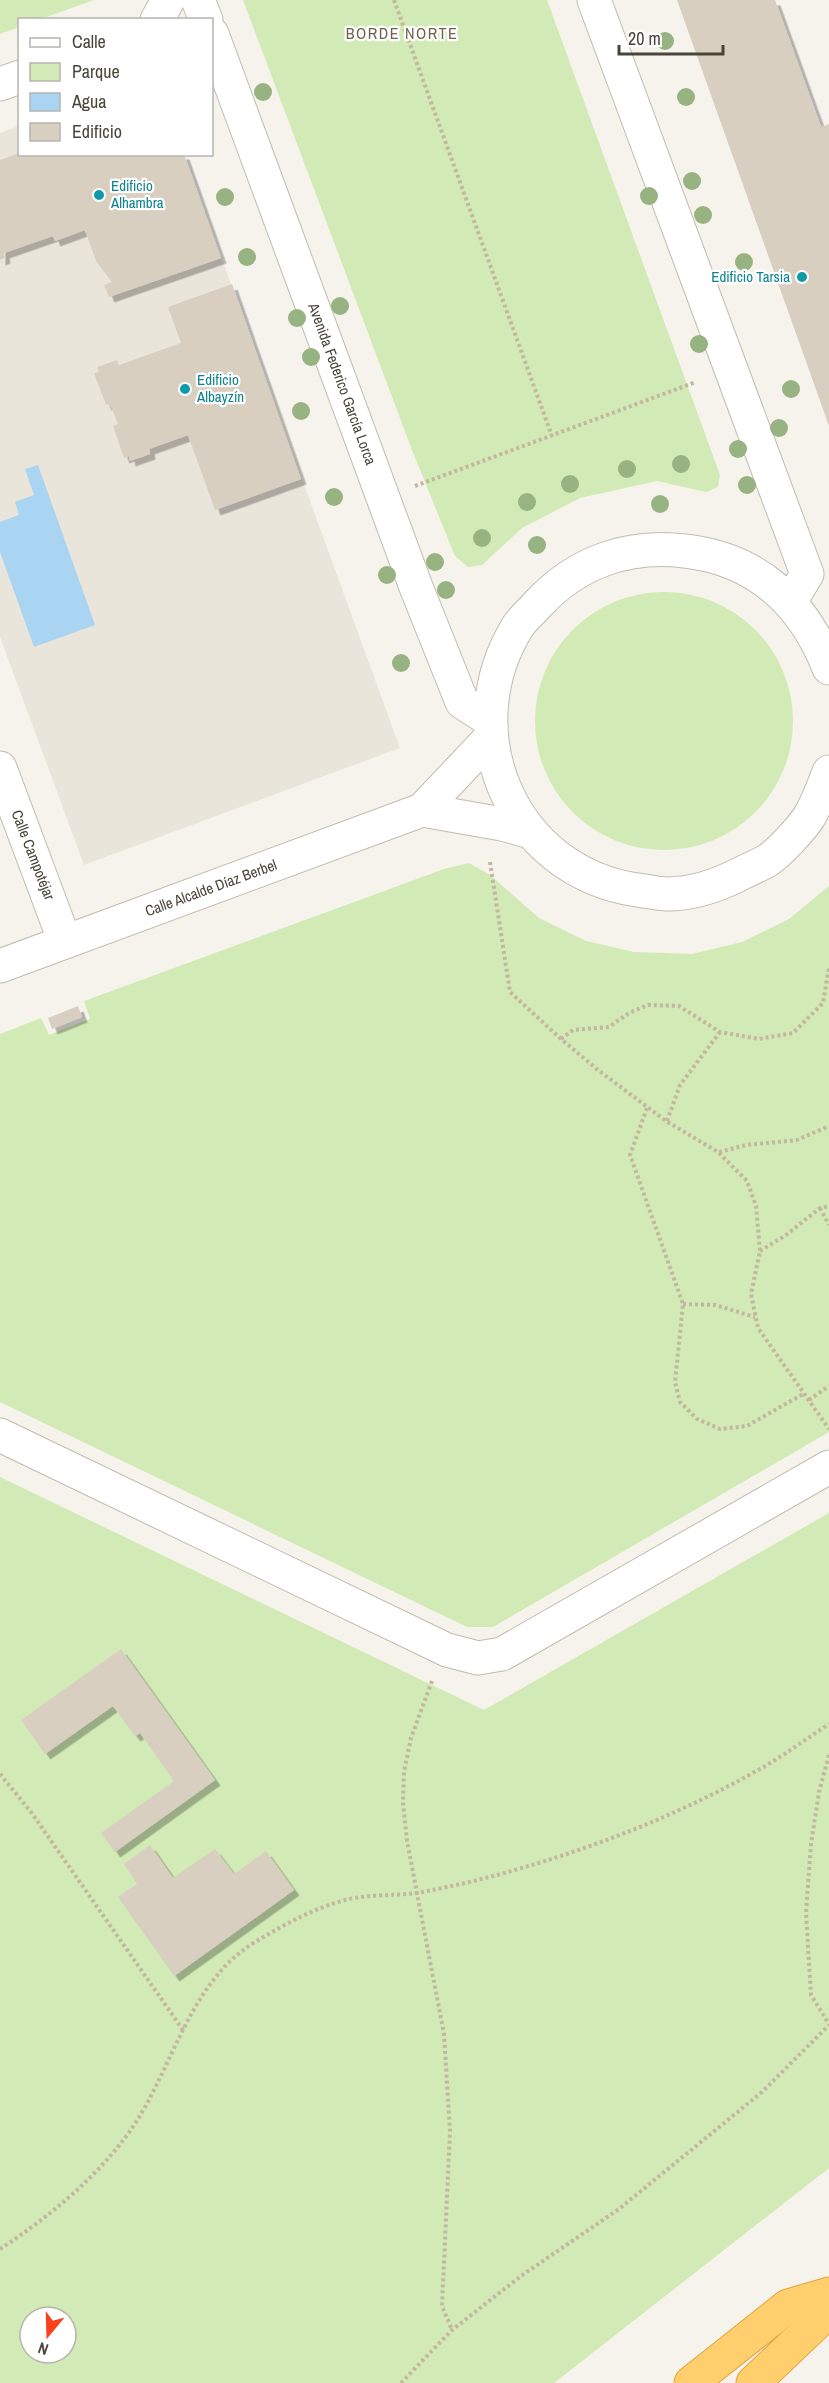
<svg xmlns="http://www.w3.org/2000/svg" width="829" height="2383" font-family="'Archivo Narrow',sans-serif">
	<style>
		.residential { fill: #eae5da }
		.green { fill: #d2eab5; fill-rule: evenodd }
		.water { fill: #a9d4f2 }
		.building { fill: #d8cfc1; filter: url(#shadow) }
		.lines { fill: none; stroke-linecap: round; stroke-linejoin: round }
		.street-casing { stroke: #c2bbae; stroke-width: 35 }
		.highway-casing { stroke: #e0a43c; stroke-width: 35 }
		.path { stroke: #c4b79f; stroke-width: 4; stroke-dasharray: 3 3; stroke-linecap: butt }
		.street { stroke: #fff; stroke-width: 33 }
		.highway { stroke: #ffcf6e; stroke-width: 33 }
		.tree { fill: #97b381 }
		.culture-dot { fill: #0f9aa8; stroke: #fff; stroke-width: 2 }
		.labels { text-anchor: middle; stroke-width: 4.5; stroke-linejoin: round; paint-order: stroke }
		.culture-label { font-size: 15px; fill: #0d838f; stroke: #fff; text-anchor: start }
		.street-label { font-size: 15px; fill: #4b4439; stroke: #fff }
		.neighbourhood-label { font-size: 16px; letter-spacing: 1.5px; fill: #6e6250; stroke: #fff }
	</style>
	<defs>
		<filter id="shadow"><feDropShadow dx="5.5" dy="5.5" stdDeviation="0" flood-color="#0004"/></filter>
	</defs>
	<rect width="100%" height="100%" fill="#f6f3ec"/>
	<polygon class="residential" points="19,126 20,154 184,155 400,748 84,865 0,637 0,133"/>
	<g class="green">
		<polygon points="0,0 94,0 41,19 20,20 19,27 0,34"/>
		<polygon points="243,0 547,0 720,475 718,487 706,492 657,481 580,498 522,528 482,565 468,567 455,556 412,450"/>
		<circle cx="664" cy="721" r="129"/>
		<polygon points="469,863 490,875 539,918 586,941 634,952 692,954 742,942 789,919 829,886 829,1432 493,1627 467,1627 0,1402 0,1034 41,1018 49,1035 90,1019 84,1001 444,869"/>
		<path d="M 0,1477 L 484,1710 L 829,1513 L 829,2168 L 554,2383 L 0,2383 ZM 30,2317 L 66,2317 L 66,2353 L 30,2353 Z"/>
	</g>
	<polygon class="water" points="38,465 95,625 34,647 0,552 0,522 19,515 15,502 34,495 25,469"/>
	<g class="building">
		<polygon points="677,0 775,0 821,127 829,124 829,426"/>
		<polygon points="20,153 184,154 221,258 109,297 104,285 112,282 96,261 85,230 55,241 53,236 4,253 5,258 0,260 0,160"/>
		<polygon points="232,284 301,479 215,510 188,435 149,449 150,454 130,461 129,456 124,458 113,426 118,424 110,404 106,405 94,373 99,372 97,367 117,360 119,365 181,343 168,307"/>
		<polygon points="78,1006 82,1017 52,1029 48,1018"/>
		<polygon points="121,1649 215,1780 115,1852 101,1833 174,1781 140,1733 135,1736 113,1706 45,1754 21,1720"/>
		<polygon points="150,1845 173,1878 215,1849 234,1874 266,1851 294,1890 174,1976 118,1897 137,1884 124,1864"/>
	</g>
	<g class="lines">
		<g class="street-casing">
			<g id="street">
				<polyline points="198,0 206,20"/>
				<polyline points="594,0 807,574 790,602"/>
				<polyline points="157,20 168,0"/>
				<polyline points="212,34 416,587 462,702 490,720"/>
				<polyline points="0,84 20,77"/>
				<path d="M 829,668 C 803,602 757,559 685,551 C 628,544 577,562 538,604 C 532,611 523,618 518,626 C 452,732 512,872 637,890 C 647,891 657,894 667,894 C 693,894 719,885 742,873 C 750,869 760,865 768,860 C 779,853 802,828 809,817 C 817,804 823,787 829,772"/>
				<polyline points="0,768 65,942"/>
				<polyline points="422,810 502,824 531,832"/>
				<polyline points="0,966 422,810 491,737"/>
				<polyline points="0,1435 447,1650 478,1658 502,1654 829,1467"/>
			</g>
		</g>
		<g class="highway-casing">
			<g id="highway">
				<polyline points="691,2383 788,2306 829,2294"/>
				<polyline points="753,2383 829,2311"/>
			</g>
		</g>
		<g class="path">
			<polyline points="394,0 552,436"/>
			<polyline points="415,486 696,382"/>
			<polyline points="490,862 510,992 561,1039 598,1070 666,1121 718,1152 747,1181 756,1206 760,1251 751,1294 758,1328 829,1429"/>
			<polyline points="561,1039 573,1030 609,1027 629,1013 648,1005 679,1006 720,1032 759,1039 793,1033 823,1003 829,968"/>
			<polyline points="647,1108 630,1155 683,1304 675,1382 680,1402 697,1419 720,1429 747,1426 803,1394"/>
			<polyline points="667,1121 680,1085 720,1032"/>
			<polyline points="719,1152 746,1145 797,1140 829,1126"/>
			<polyline points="820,1208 829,1225"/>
			<polyline points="760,1251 786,1235 820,1208 829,1206"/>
			<polyline points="683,1304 715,1305 755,1317"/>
			<polyline points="809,1400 829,1386"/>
			<polyline points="432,1681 411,1738 404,1772 403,1803 407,1841 444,2034 450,2131 442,2306 452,2330"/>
			<polyline points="829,1755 819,1792 811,1844 806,1913 811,1995 829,2024"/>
			<polyline points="0,1774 31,1812 183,2030"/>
			<path d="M 0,2249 C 51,2216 105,2171 138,2119 C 174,2061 192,1982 252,1944 C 281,1926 312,1909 345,1900 C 368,1894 394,1896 417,1893 C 444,1888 471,1882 497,1875 C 589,1850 677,1816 760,1769 C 783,1756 806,1739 829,1724"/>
			<polyline points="401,2383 452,2330 521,2276 619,2209 762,2092 829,2025"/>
		</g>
		<use href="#street" class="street"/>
		<use href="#highway" class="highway"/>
	</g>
	<g class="tree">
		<circle cx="665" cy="41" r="9"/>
		<circle cx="263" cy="92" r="9"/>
		<circle cx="686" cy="97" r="9"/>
		<circle cx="692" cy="181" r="9"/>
		<circle cx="649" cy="196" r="9"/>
		<circle cx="225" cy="197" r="9"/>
		<circle cx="703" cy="215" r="9"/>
		<circle cx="247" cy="257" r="9"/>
		<circle cx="744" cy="262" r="9"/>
		<circle cx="340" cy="306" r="9"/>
		<circle cx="297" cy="318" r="9"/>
		<circle cx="699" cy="344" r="9"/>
		<circle cx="311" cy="357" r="9"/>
		<circle cx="791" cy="389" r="9"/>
		<circle cx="301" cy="411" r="9"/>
		<circle cx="779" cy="428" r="9"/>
		<circle cx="738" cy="449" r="9"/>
		<circle cx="681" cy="464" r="9"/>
		<circle cx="627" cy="469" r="9"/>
		<circle cx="570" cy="484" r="9"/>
		<circle cx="747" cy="485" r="9"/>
		<circle cx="334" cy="497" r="9"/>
		<circle cx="527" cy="502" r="9"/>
		<circle cx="660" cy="504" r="9"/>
		<circle cx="482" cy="538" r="9"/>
		<circle cx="537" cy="545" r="9"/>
		<circle cx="435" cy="562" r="9"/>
		<circle cx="387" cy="575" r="9"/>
		<circle cx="446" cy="590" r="9"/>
		<circle cx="401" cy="663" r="9"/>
	</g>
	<g class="culture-dot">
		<circle cx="99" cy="195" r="6"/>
		<circle cx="802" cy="277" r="6"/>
		<circle cx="185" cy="389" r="6"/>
	</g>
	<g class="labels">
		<g class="culture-label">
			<text x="111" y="191">Edificio<tspan x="111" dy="17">Alhambra</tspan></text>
			<text x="790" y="282" text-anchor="end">Edificio Tarsia</text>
			<text x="197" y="385">Edificio<tspan x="197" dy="17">Albayzín</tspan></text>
		</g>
		<g class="street-label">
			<text transform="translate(342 384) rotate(70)" y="5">Avenida Federico García Lorca</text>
			<text transform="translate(33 855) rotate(69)" y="5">Calle Campotéjar</text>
			<text transform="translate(211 888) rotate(-20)" y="5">Calle Alcalde Díaz Berbel</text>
		</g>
		<g class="neighbourhood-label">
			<text x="402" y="39">BORDE NORTE</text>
		</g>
	</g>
	<rect x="18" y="18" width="195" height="138" fill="#ffffff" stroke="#b7b4b0" stroke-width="1.5"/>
	<rect x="30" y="38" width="30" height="9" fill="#ffffff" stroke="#b7b4b0" stroke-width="1.5"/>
	<text x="72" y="48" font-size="18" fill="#4b4439">Calle</text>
	<rect x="30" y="63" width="30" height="18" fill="#d2eab5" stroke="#b7b4b0" stroke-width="1.5"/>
	<text x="72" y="78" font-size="18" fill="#4b4439">Parque</text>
	<rect x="30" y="93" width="30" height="18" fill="#a9d4f2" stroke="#b7b4b0" stroke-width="1.5"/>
	<text x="72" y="108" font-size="18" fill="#4b4439">Agua</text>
	<rect x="30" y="123" width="30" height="18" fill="#d8cfc1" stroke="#b7b4b0" stroke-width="1.5"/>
	<text x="72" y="138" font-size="18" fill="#4b4439">Edificio</text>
	<g transform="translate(48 2335) rotate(199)"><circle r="28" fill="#ffffff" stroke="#b7b4b0" stroke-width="1.5"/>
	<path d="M0-4.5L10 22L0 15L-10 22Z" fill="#fc3f1d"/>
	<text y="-9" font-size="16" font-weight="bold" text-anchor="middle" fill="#4b4439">N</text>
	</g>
	<path d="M619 45v9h104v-9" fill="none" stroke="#4b4439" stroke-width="3"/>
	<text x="628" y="45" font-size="18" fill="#4b4439" stroke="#ffffff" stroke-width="4.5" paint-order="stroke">20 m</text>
</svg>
